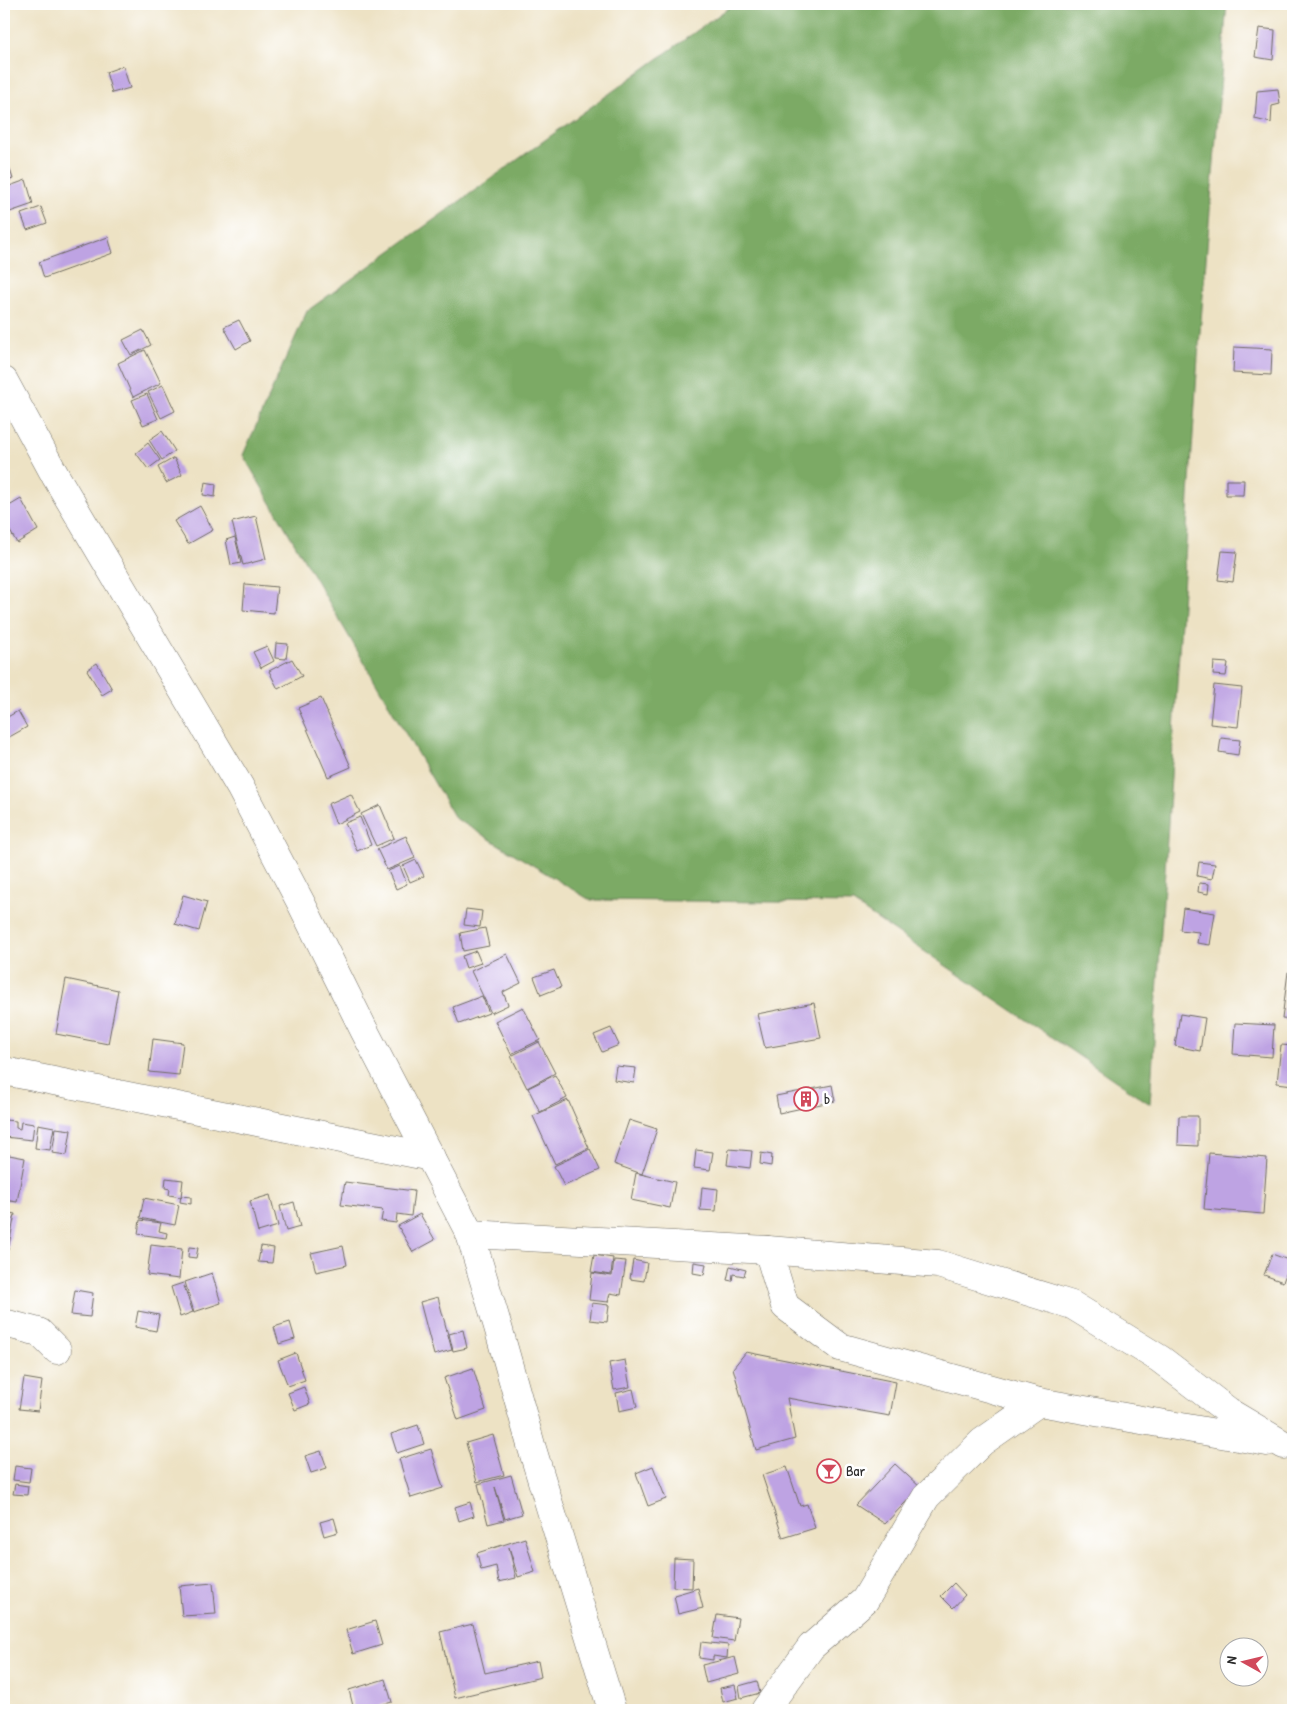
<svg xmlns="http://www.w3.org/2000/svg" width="1297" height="1714" font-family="'Patrick Hand',sans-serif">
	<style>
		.forest { fill: #7baa65; stroke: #536a48 }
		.building { fill: #bea3e3 }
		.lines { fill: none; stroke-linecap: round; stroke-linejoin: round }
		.minor-casing { stroke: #6f6b61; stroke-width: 29 }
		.minor { stroke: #fff; stroke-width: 28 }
		.labels { text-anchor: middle; stroke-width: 5; stroke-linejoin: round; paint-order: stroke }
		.poi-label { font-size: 15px; fill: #2b2b2b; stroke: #fff; text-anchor: start }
	</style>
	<rect width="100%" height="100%" fill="#fff"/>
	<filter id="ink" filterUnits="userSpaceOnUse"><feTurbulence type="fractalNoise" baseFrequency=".02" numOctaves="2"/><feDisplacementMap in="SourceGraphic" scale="10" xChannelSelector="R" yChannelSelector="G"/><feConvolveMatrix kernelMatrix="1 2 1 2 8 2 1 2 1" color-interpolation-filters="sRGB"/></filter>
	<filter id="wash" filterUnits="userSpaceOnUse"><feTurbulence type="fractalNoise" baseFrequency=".0096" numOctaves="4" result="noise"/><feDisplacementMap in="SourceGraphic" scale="20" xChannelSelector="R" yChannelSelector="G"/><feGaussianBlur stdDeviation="1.12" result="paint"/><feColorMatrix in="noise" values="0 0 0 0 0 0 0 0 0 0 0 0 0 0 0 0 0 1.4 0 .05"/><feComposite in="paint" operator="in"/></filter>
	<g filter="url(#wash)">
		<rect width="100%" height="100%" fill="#ede2c4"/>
		<polygon class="forest" points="734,4 1227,4 1198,357 1150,1104 853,903 590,900 455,818 243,455 307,311"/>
		<g id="blocks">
			<g class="building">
				<polygon points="1259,28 1275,30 1273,60 1255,57"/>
				<polygon points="123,66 130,88 112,93 106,72"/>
				<polygon points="1278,89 1280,104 1272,106 1271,123 1255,119 1257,91"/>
				<polygon points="4,151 13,179 4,182"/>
				<polygon points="26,180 33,204 4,214 4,188"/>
				<polygon points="41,207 47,223 27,230 21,214"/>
				<polygon points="108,237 113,253 44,278 39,262"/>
				<polygon points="239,320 250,341 236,349 224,327"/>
				<polygon points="143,330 151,345 131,355 123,340"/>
				<polygon points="1234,347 1272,349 1271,375 1233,373"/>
				<polygon points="145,350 161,383 133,397 118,363"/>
				<polygon points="163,385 175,411 161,418 148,392"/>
				<polygon points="147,394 158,419 143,425 132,400"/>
				<polygon points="162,431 175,451 162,460 149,440"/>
				<polygon points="148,443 160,460 148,469 136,453"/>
				<polygon points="174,458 182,475 166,483 158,467"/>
				<polygon points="1226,480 1244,480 1243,495 1226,495"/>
				<polygon points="205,482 216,484 215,497 203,495"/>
				<polygon points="21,499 38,530 17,543 4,521 4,509"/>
				<polygon points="200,506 213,530 188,544 174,521"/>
				<polygon points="256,516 266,559 243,565 232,522"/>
				<polygon points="235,537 241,563 231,565 226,540"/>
				<polygon points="1222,551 1237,552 1233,582 1218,580"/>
				<polygon points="245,584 277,587 274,613 243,610"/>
				<polygon points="276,643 288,644 286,659 275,658"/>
				<polygon points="267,646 274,661 261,668 253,652"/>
				<polygon points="292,659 302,676 278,689 269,671"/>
				<polygon points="1214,662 1228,663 1226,676 1213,675"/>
				<polygon points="97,663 112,689 102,695 87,670"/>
				<polygon points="1214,685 1242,688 1238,727 1210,724"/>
				<polygon points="321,698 351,767 328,777 298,708"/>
				<polygon points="18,711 27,727 4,740 4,719"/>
				<polygon points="1221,738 1240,740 1238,755 1219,752"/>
				<polygon points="351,794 360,812 336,824 328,804"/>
				<polygon points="380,805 394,838 376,846 361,814"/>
				<polygon points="360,817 371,845 357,851 345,823"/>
				<polygon points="406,836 415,858 387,870 377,849"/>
				<polygon points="416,860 424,876 410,882 403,866"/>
				<polygon points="1199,862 1215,864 1212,879 1197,876"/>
				<polygon points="400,866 407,884 396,889 388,871"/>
				<polygon points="1199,883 1209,884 1208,894 1198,892"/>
				<polygon points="183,895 207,902 199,931 175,924"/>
				<polygon points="1183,908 1215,913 1210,945 1197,943 1199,932 1180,930"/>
				<polygon points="466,909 482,911 480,927 464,925"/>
				<polygon points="485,928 489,946 463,951 460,933"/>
				<polygon points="476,951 481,963 466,968 462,956"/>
				<polygon points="507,954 521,983 503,992 508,1005 491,1013 471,971"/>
				<polygon points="554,970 561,987 541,995 534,977"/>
				<polygon points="1288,972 1293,972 1293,1020 1282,1019"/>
				<polygon points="66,979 118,990 108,1044 56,1034"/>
				<polygon points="482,996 489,1013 459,1024 453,1007"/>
				<polygon points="814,1003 821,1038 765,1048 757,1014"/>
				<polygon points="523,1007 540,1040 511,1054 495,1021"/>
				<polygon points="1180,1014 1205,1018 1200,1051 1175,1046"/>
				<polygon points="1235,1023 1274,1025 1272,1057 1233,1054"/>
				<polygon points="611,1028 619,1045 602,1052 594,1035"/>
				<polygon points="153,1039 183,1043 179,1075 149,1072"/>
				<polygon points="539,1042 555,1073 527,1088 511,1056"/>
				<polygon points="1281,1045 1293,1046 1293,1085 1277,1083"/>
				<polygon points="616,1066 636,1068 634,1083 614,1080"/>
				<polygon points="555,1075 567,1098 540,1112 528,1088"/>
				<polygon points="832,1085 835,1101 779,1113 776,1096"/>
				<polygon points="568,1100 589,1148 555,1164 533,1116"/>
				<polygon points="1179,1116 1198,1116 1198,1146 1178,1145"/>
				<polygon points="4,1120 16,1121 16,1128 20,1129 21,1122 34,1124 32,1140 4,1137"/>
				<polygon points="629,1120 657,1129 642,1174 614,1164"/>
				<polygon points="38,1124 54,1127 50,1150 35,1148"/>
				<polygon points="56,1128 71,1130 67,1155 52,1153"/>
				<polygon points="590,1149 600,1170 564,1186 554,1166"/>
				<polygon points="729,1149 752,1151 750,1168 727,1165"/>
				<polygon points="696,1150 713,1152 710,1170 694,1168"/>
				<polygon points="761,1153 772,1155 771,1166 760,1164"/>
				<polygon points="1209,1153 1267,1158 1263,1214 1204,1209"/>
				<polygon points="4,1154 25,1158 17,1202 4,1200"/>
				<polygon points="636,1173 675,1182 670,1208 631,1200"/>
				<polygon points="166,1178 183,1180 181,1197 169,1195 170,1189 165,1188"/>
				<polygon points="345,1182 414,1191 411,1216 397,1214 396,1223 381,1221 383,1210 341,1205"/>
				<polygon points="702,1187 718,1189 716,1211 700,1210"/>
				<polygon points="270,1195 278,1226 258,1232 250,1201"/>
				<polygon points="181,1196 191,1197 191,1204 180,1202"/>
				<polygon points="144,1198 179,1205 175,1225 140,1218"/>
				<polygon points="294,1202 300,1227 286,1231 280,1206"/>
				<polygon points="4,1212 15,1214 8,1250 4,1249"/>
				<polygon points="420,1214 435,1240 413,1252 398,1226"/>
				<polygon points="140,1220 161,1223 159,1231 167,1233 166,1238 138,1234"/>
				<polygon points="151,1245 182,1249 179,1279 147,1275"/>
				<polygon points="261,1246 274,1248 272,1263 258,1262"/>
				<polygon points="343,1246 347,1265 316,1272 311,1253"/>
				<polygon points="189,1247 198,1248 196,1258 188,1257"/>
				<polygon points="1272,1254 1291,1261 1283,1282 1264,1275"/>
				<polygon points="594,1255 613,1258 611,1275 591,1272"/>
				<polygon points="614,1260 626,1261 621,1295 610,1293 608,1302 589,1300 592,1273 612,1276"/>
				<polygon points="633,1260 647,1263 644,1281 630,1279"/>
				<polygon points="694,1262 706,1264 704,1275 693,1273"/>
				<polygon points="730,1266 746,1270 744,1276 733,1274 732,1281 727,1280"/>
				<polygon points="212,1273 221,1303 194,1312 185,1282"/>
				<polygon points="183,1283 193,1312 180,1317 171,1287"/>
				<polygon points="75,1290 93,1293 90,1317 71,1315"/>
				<polygon points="438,1297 452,1350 434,1355 420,1302"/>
				<polygon points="592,1303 609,1305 607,1322 590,1320"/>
				<polygon points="138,1311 159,1315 156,1331 135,1327"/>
				<polygon points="290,1322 295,1339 279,1344 274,1327"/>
				<polygon points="463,1330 467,1348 453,1351 449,1334"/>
				<polygon points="746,1352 896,1382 890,1416 787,1398 795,1439 756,1450 733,1368"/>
				<polygon points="296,1353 305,1380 288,1386 278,1360"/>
				<polygon points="625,1360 630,1387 614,1390 609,1363"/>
				<polygon points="473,1368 486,1410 458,1420 444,1378"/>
				<polygon points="24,1378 42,1381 38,1411 19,1409"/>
				<polygon points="304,1387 310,1404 295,1410 288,1393"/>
				<polygon points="633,1389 637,1407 619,1411 616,1393"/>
				<polygon points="418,1425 424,1444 397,1453 391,1434"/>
				<polygon points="493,1435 504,1475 477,1482 466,1443"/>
				<polygon points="431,1449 443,1488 411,1498 399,1459"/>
				<polygon points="321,1451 327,1468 311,1473 305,1456"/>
				<polygon points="895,1464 920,1487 885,1524 856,1505"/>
				<polygon points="15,1466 31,1468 29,1482 13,1480"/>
				<polygon points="653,1466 666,1499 648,1506 636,1473"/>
				<polygon points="787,1467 800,1506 807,1504 815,1528 783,1538 762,1475"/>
				<polygon points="511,1475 522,1514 505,1519 495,1487 504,1520 488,1524 478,1484"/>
				<polygon points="15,1484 28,1486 27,1495 13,1494"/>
				<polygon points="470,1502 474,1516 459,1521 455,1507"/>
				<polygon points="334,1518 338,1532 324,1536 320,1522"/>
				<polygon points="525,1538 535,1572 518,1577 509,1547 516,1578 499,1582 496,1566 481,1570 477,1553"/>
				<polygon points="674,1558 693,1559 692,1588 673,1587"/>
				<polygon points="213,1583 216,1614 182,1616 179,1586"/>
				<polygon points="954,1583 965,1595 953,1608 941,1596"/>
				<polygon points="698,1588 703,1608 678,1614 674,1595"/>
				<polygon points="717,1615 738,1618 734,1641 713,1638"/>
				<polygon points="375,1621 382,1645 353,1654 346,1630"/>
				<polygon points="473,1624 485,1673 538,1661 541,1677 455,1698 440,1632"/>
				<polygon points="701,1642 728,1645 727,1658 713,1656 713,1660 699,1658"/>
				<polygon points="735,1657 739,1674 706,1683 702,1665"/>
				<polygon points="385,1679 392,1702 363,1710 354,1710 349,1690"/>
				<polygon points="757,1681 760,1693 741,1698 739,1686"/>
				<polygon points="735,1685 738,1698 723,1702 720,1688"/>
			</g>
		</g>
	</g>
	<g filter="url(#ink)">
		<use href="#blocks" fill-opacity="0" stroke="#6f6b61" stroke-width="1"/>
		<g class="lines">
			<g class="minor-casing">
				<g id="minor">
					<polyline points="4,381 56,477 240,787 301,903 364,1030 470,1234 498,1327 531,1445 612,1710"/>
					<polyline points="4,1071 431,1157"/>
					<polyline points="470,1234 768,1250 938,1264 1072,1305 1160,1359 1232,1414 1284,1445"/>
					<polyline points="768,1250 785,1306 840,1347 1039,1402 1267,1442"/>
					<polyline points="4,1323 39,1332 57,1350"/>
					<polyline points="765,1710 811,1647 865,1600 926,1497 982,1442 1039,1402"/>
				</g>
			</g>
			<use href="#minor" class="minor"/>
		</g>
	</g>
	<defs>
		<g id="building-ring" transform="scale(1.25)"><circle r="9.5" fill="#fff" stroke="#d1495b" stroke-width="1.5"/><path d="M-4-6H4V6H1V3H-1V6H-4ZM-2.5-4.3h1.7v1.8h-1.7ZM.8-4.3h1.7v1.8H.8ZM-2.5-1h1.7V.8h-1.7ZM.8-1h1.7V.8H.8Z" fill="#d1495b"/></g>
		<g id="bar-ring" transform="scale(1.25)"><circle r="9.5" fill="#fff" stroke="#d1495b" stroke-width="1.5"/><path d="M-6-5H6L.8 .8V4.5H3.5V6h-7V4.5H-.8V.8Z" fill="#d1495b"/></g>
	</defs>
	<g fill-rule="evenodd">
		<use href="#building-ring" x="806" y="1099"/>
		<use href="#bar-ring" x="829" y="1471"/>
	</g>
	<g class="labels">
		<g class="poi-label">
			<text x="824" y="1104">b</text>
			<text x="846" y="1476">Bar</text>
		</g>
	</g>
	<rect width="1297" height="1714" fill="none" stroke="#fff" stroke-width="20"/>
	<g transform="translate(1244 1662) rotate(278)"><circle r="24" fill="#ffffff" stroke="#aaaaaa"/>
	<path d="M0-4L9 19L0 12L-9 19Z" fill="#d1495b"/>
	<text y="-8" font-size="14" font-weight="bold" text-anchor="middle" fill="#2b2b2b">N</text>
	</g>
</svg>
